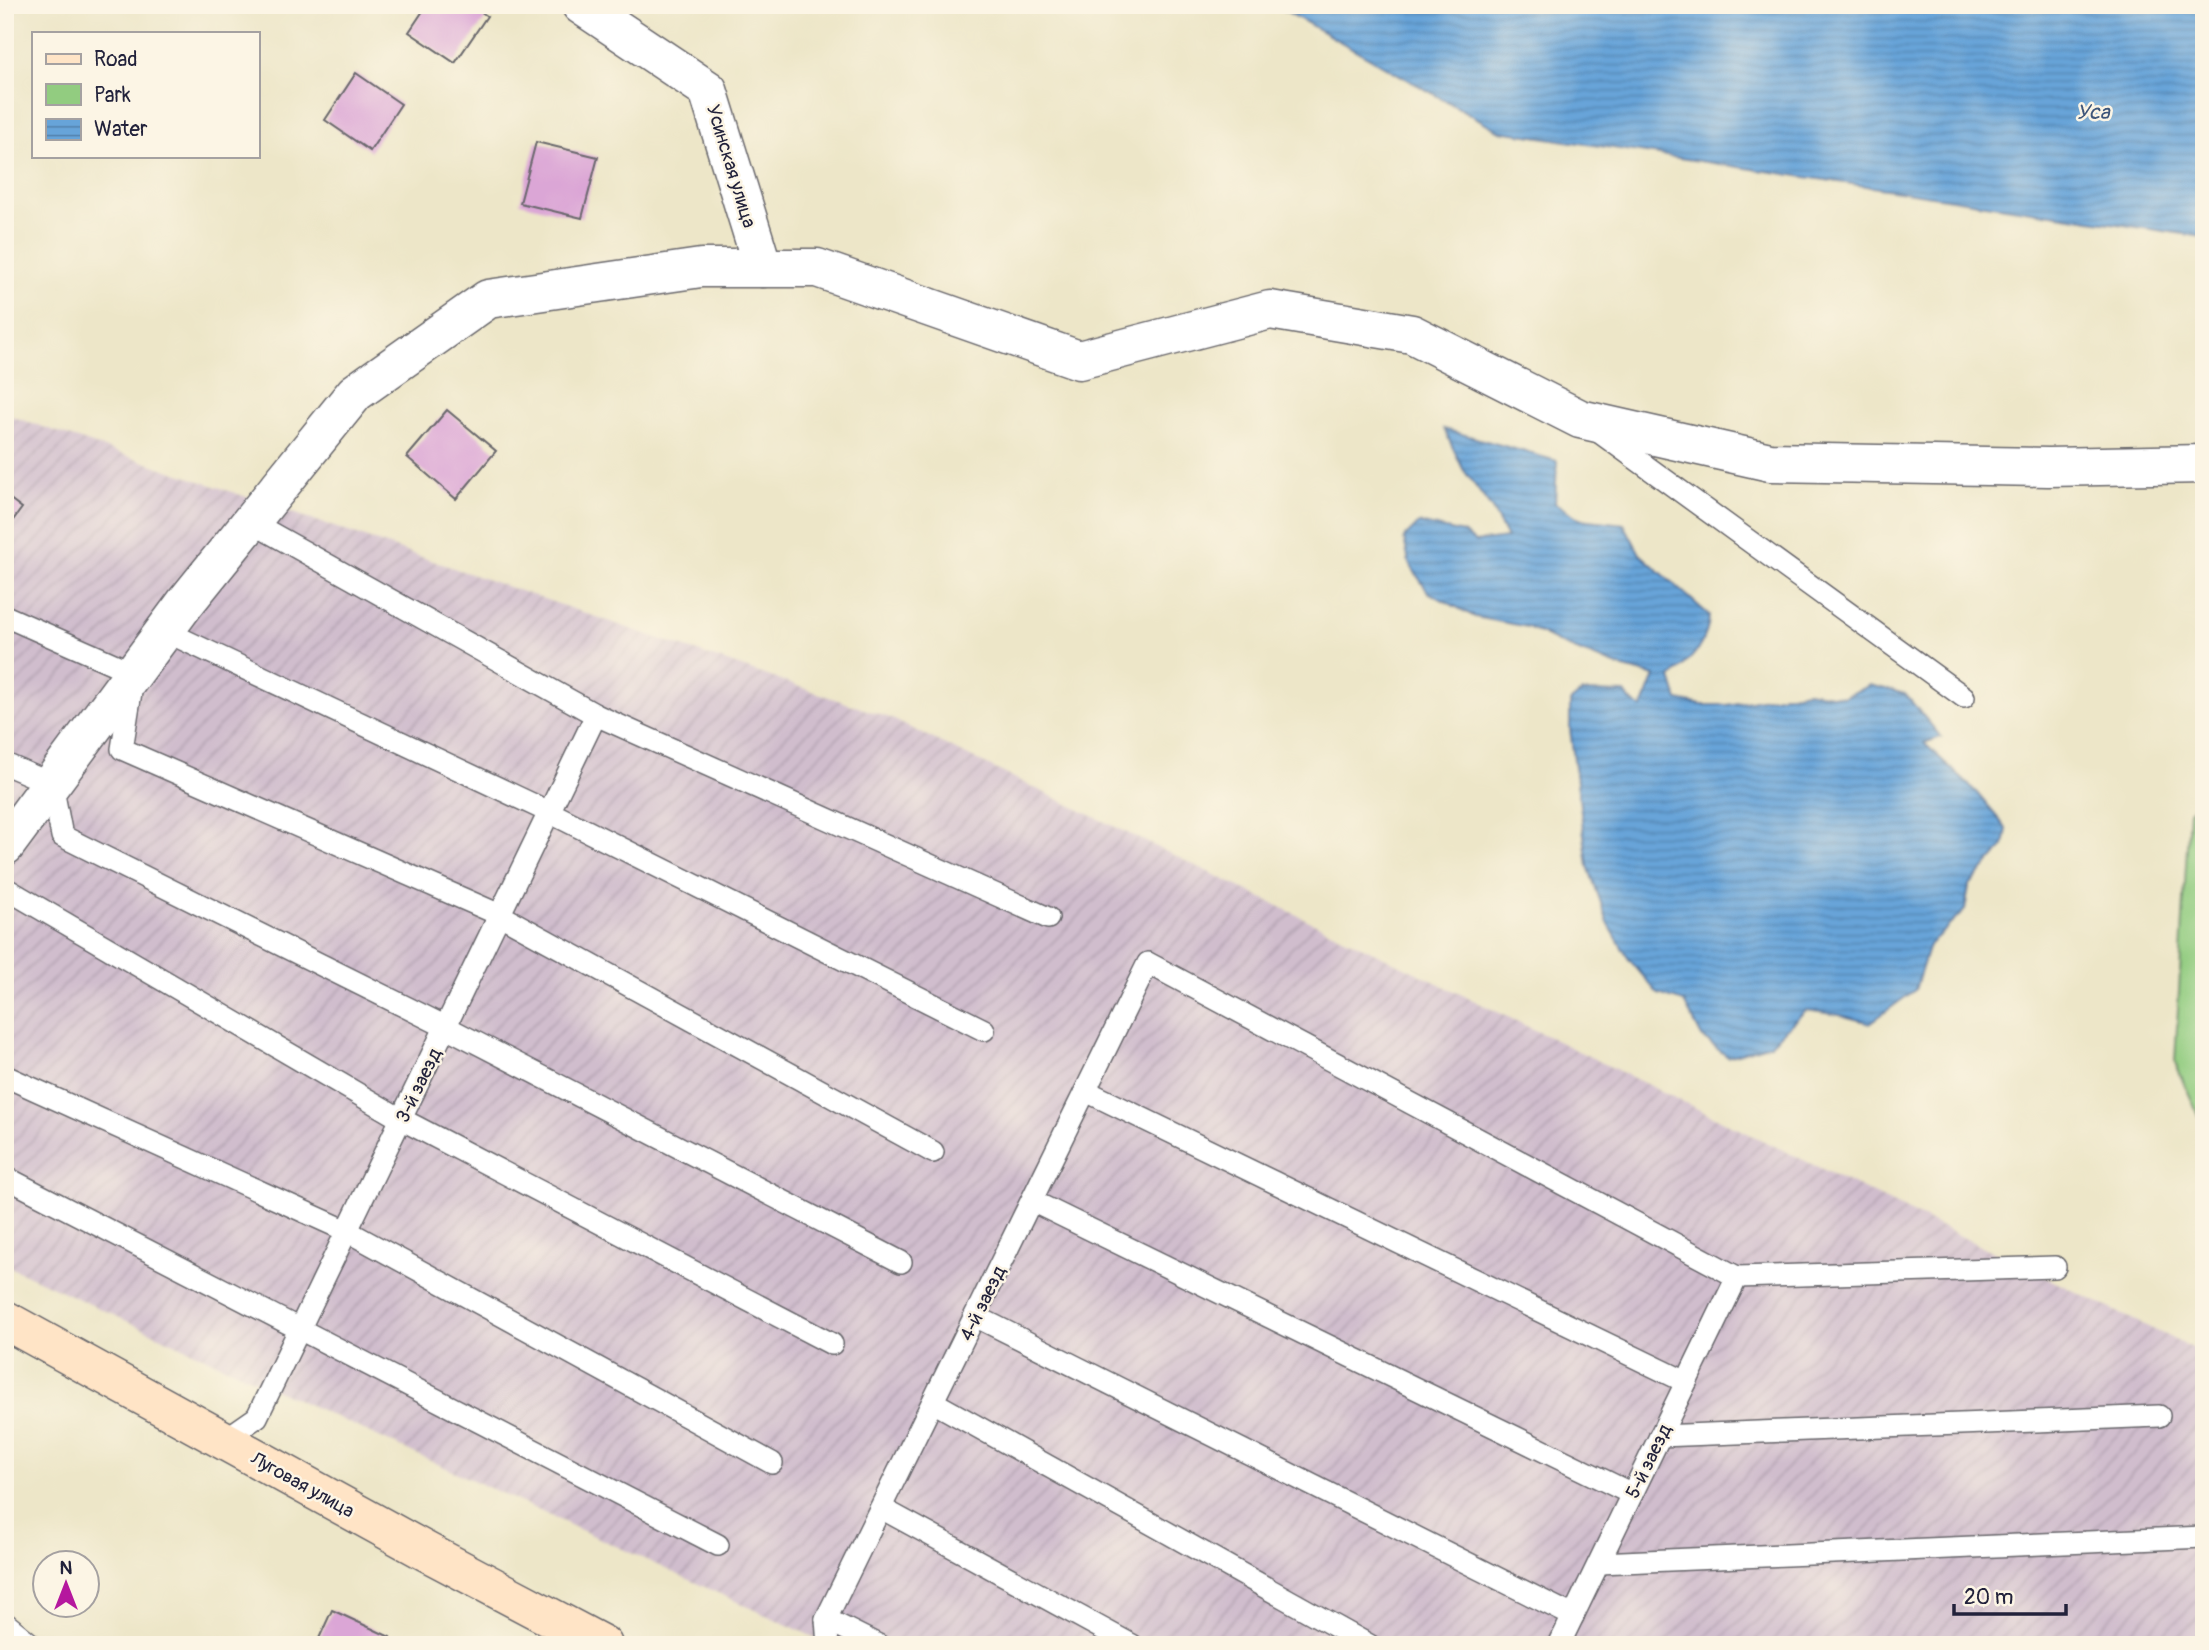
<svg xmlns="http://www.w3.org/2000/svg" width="2209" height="1650" font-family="Pangolin,sans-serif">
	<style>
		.industrial { fill: url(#industrial-furrows) }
		.green { fill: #92cc80; stroke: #5a775e; stroke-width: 2 }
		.water { fill: url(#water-rules); stroke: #44638a; stroke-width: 2 }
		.building { fill: #dba6d6 }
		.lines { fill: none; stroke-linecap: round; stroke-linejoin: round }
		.service-casing { stroke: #69676c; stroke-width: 24 }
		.minor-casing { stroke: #69676c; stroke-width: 41 }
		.secondary-casing { stroke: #69676c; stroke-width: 41 }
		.service { stroke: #fff; stroke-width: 21 }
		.minor { stroke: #fff; stroke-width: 38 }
		.secondary { stroke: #ffe4c6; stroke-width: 38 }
		.labels { text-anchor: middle; stroke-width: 5; stroke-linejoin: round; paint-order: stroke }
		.street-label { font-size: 19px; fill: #22223b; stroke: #fcf5e5 }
		.water-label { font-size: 21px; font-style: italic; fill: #3e567a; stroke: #fcf5e5 }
	</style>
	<defs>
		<pattern id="industrial-furrows" width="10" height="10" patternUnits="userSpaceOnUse" patternTransform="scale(1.75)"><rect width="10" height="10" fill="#d0bdcd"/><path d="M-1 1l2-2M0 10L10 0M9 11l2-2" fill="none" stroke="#b2a2b1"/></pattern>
		<pattern id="water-rules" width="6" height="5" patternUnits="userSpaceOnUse" patternTransform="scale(1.75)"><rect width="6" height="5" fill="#67a4d9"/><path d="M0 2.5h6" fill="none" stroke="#5485b1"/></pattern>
	</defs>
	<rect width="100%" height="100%" fill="#fcf5e5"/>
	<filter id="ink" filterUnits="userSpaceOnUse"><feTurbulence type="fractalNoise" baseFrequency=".0143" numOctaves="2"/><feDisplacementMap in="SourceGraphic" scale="14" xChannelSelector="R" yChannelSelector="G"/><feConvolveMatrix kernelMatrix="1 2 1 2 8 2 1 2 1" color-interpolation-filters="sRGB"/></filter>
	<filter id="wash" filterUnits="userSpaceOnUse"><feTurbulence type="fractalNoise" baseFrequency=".00686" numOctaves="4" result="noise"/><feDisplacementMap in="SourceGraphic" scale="28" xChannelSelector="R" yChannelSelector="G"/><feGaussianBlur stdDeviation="1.57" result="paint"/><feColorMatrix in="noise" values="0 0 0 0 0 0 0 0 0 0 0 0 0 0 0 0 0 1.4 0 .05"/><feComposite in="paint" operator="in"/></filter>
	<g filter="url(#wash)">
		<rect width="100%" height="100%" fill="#ede6c8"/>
		<polygon class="industrial" points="5,414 890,718 2204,1354 2204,1645 831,1645 5,1265"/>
		<polygon class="green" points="2204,797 2204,1128 2175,1062 2189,811"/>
		<g class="water">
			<polygon points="1275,5 2204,5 2204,237 1500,131"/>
			<path d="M 1444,429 L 1557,461 L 1555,503 L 1580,519 L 1624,524 L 1640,554 L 1709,615 C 1709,643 1690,660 1671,678 L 1678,700 L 1702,705 L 1727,705 L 1807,691 L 1844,697 L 1870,685 L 1905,694 L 1941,737 L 1924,743 L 1976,792 L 2007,829 L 2004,846 L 1969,886 L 1965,910 L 1929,945 L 1915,990 L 1870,1023 L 1840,1015 L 1806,1010 L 1770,1044 L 1728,1057 L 1702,1037 L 1684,1002 L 1658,994 L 1628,958 L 1608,923 L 1588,866 L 1570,729 L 1570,702 L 1582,692 L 1625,693 L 1630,700 L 1642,708 L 1655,676 L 1620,667 L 1564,645 L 1528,627 L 1475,617 L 1428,592 L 1409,563 L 1404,538 L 1419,523 L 1463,533 L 1475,542 L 1507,538 L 1492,509 L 1463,469 Z"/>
		</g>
		<g id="blocks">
			<g class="building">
				<polygon points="427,5 471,5 487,16 455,63 409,32"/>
				<polygon points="356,73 401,104 370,151 325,120"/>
				<polygon points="536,142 598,157 582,218 520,203"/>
				<polygon points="447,410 496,451 456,499 407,457"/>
				<polygon points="5,495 22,508 5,531"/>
				<polygon points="332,1610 390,1637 386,1645 316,1645"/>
			</g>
		</g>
	</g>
	<g filter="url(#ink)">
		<use href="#blocks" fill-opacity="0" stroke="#69676c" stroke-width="2"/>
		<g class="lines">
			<g class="service-casing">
				<g id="service">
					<polyline points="1599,432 1964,697"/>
					<polyline points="251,522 596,715 1048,918"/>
					<polyline points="5,616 134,673 122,749 500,915 933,1152"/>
					<polyline points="165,631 549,812 984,1030"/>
					<polyline points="5,764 52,784 62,836 446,1027 901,1262"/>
					<polyline points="5,888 401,1119 832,1344"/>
					<polyline points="5,1076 347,1231 772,1463"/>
					<polyline points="1086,1091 1686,1382"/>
					<polyline points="5,1177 718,1545"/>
					<polyline points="1032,1201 1632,1494"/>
					<polyline points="975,1316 1573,1616"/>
					<polyline points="933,1402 1369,1645"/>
					<polyline points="1660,1436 2159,1416"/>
					<polyline points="224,1440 257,1417 596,715"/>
					<polyline points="881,1508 1132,1645"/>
					<polyline points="1599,1563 2204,1537"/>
					<polyline points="826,1619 878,1645"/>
					<polyline points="5,1623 32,1645"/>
					<polyline points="828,1645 826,1619 1148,963 1737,1277 2055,1267"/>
					<polyline points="1559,1645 1737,1277"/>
				</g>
			</g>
			<g class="minor-casing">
				<g id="minor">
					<polyline points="581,5 708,90 763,268"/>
					<polyline points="5,846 186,602 355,393 488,299 701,268 817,268 1079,360 1270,310 1412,334 1580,419 1770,462 2048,467 2204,464"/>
				</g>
			</g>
			<g class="secondary-casing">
				<polyline id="secondary" points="5,1320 427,1552 603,1645"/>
			</g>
			<use href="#service" class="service"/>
			<use href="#minor" class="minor"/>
			<use href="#secondary" class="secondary"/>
		</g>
	</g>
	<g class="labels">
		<g class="street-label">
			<text transform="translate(732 166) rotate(73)" y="7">Усинская улица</text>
			<text transform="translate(418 1085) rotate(-64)" y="7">3-й заезд</text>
			<text transform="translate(982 1303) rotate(-64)" y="7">4-й заезд</text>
			<text transform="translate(1648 1461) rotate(-64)" y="7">5-й заезд</text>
			<text transform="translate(303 1484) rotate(29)" y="7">Луговая улица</text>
		</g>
		<g class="water-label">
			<text x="2093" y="119">Уса</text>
		</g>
	</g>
	<rect width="2209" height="1650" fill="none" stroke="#fcf5e5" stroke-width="28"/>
	<rect x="32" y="32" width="228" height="126" fill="#fcf5e5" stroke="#a5a1a1" stroke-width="2"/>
	<rect x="46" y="54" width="35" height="10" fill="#ffe4c6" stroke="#a5a1a1" stroke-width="2"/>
	<text x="94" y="66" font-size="21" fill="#22223b">Road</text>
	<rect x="46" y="84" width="35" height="21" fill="#92cc80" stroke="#a5a1a1" stroke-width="2"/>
	<text x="94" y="102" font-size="21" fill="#22223b">Park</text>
	<rect x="46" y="119" width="35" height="21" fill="url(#water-rules)" stroke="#a5a1a1" stroke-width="2"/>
	<text x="94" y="136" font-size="21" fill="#22223b">Water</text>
	<g transform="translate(66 1584)"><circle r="33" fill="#fcf5e5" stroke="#a5a1a1" stroke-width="2"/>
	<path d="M0-5L12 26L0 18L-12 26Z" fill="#b5179e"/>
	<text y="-10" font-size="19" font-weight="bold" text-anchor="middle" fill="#22223b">N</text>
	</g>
	<path d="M1954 1604v10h112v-10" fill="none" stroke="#22223b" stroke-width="3.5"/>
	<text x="1964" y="1604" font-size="21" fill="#22223b" stroke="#fcf5e5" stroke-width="5" paint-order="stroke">20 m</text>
</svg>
